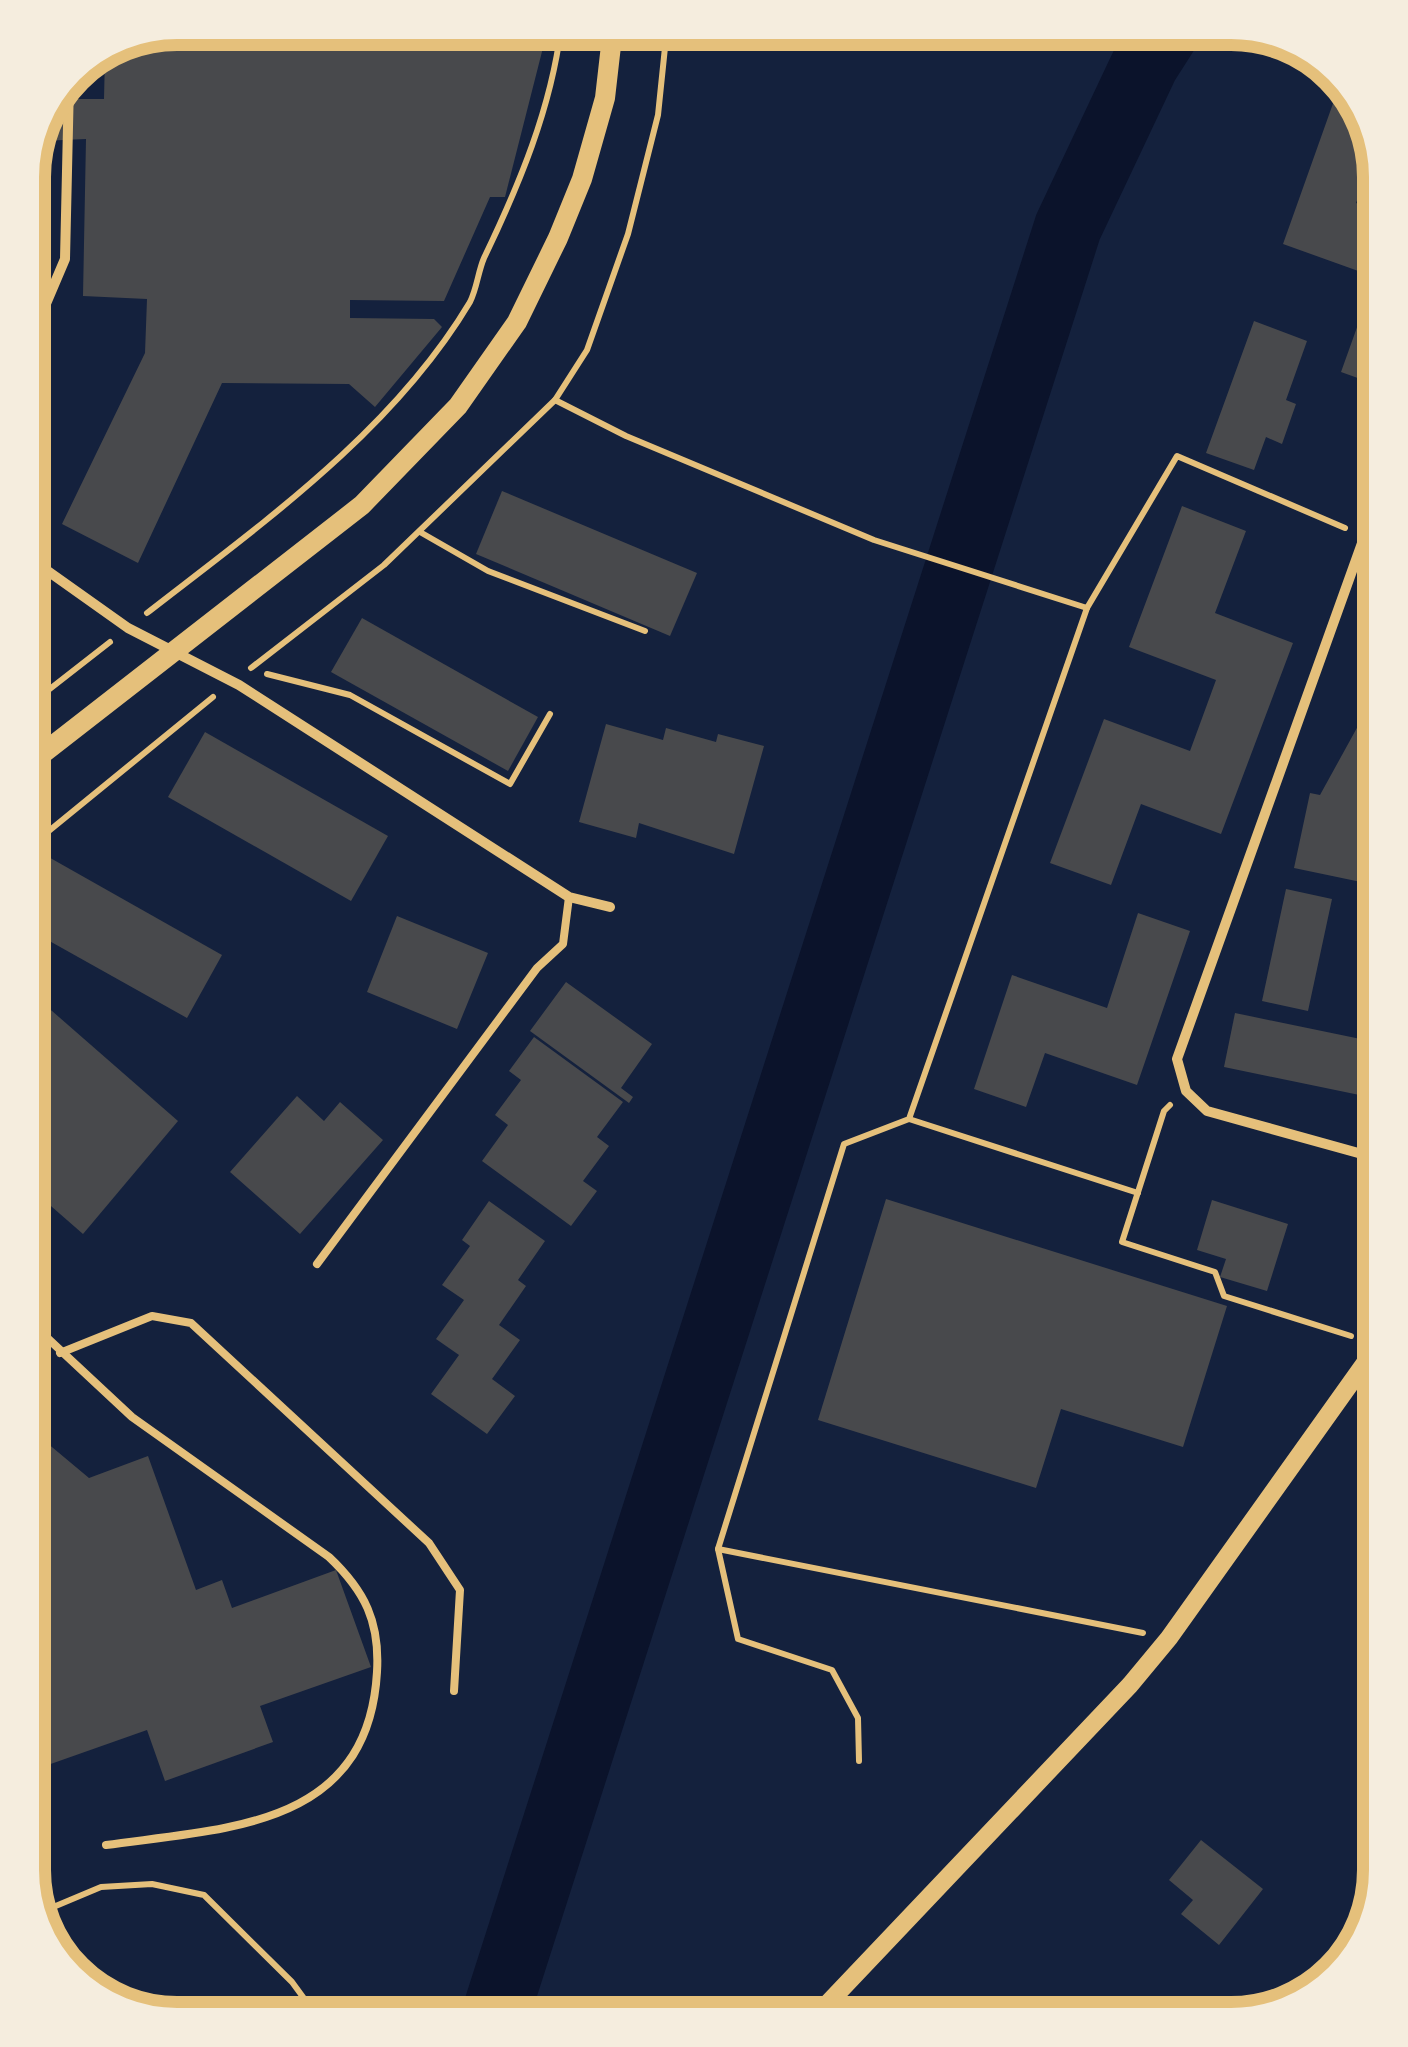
<svg xmlns="http://www.w3.org/2000/svg" width="1408" height="2047" font-family="Jost,sans-serif">
	<style>
		.lines { fill: none; stroke-linecap: round; stroke-linejoin: round }
		.river { stroke: #0b132b; stroke-width: 68 }
		.building { fill: #48494c }
		.path { stroke: #e5c07b; stroke-width: 6 }
		.service { stroke: #e5c07b; stroke-width: 8 }
		.minor { stroke: #e5c07b; stroke-width: 10 }
		.tertiary { stroke: #e5c07b; stroke-width: 18 }
		.secondary { stroke: #e5c07b; stroke-width: 20 }
		.rim { fill: none; stroke: #e5c07b; stroke-width: 12 }
	</style>
	<rect width="100%" height="100%" fill="#14213d"/>
	<g class="lines">
		<polyline class="river" points="494,2019 1068,227 1145,64 1168,28"/>
	</g>
	<g class="building">
		<polygon points="177,28 548,28 505,197 490,197 444,301 350,300 350,318 434,319 442,327 375,407 349,384 222,383 138,563 62,524 145,353 147,299 83,296 86,139 41,141 61,99 104,99 105,55"/>
		<polygon points="1341,81 1361,103 1374,153 1356,203 1380,212 1380,386 1341,372 1375,277 1283,244"/>
		<polygon points="1254,321 1307,341 1286,400 1296,404 1282,444 1266,437 1254,470 1206,453"/>
		<polygon points="502,491 697,573 670,636 476,554"/>
		<polygon points="1182,506 1246,531 1215,613 1293,643 1221,834 1141,804 1111,885 1050,863 1104,719 1190,751 1216,680 1129,647"/>
		<polygon points="362,618 538,717 508,771 331,672"/>
		<polygon points="1380,686 1380,886 1294,868 1310,793 1320,795"/>
		<polygon points="606,724 663,740 666,728 716,742 718,734 764,746 734,854 639,823 636,838 579,822"/>
		<polygon points="205,732 388,836 351,901 168,797"/>
		<polygon points="45,855 222,955 187,1018 28,929 28,886"/>
		<polygon points="1286,889 1332,899 1308,1011 1262,1001"/>
		<polygon points="1138,913 1190,931 1137,1085 1045,1053 1026,1107 974,1089 1012,975 1107,1008"/>
		<polygon points="397,916 488,953 457,1029 367,992"/>
		<polygon points="566,982 652,1044 621,1088 633,1097 629,1103 530,1031"/>
		<polygon points="28,990 178,1121 83,1234 28,1186"/>
		<polygon points="1235,1013 1380,1043 1374,1098 1224,1067"/>
		<polygon points="534,1037 623,1102 597,1137 609,1146 583,1181 597,1191 571,1226 482,1161 508,1125 495,1115 521,1080 509,1071"/>
		<polygon points="297,1096 324,1121 340,1102 383,1140 300,1234 230,1172"/>
		<polygon points="886,1199 1227,1306 1183,1447 1061,1409 1036,1488 818,1420"/>
		<polygon points="1212,1200 1288,1224 1267,1291 1220,1277 1226,1259 1197,1250"/>
		<polygon points="489,1201 545,1241 518,1280 526,1286 499,1325 520,1340 492,1379 515,1396 487,1434 431,1394 459,1355 436,1339 464,1300 442,1285 470,1246 462,1240"/>
		<polygon points="28,1427 89,1478 148,1456 196,1590 222,1580 232,1608 336,1570 371,1667 260,1706 273,1742 165,1781 147,1730 28,1772"/>
		<polygon points="1201,1840 1263,1889 1219,1945 1181,1914 1193,1900 1169,1880"/>
	</g>
	<g class="lines">
		<g class="path">
			<polyline points="555,400 626,436 874,540 1087,608 1177,456 1345,528"/>
			<polyline points="420,532 488,571 645,631"/>
			<path d="M 147,613 C 264,522 393,431 470,302 C 477,288 478,272 484,258 C 519,185 551,109 561,28"/>
			<polyline points="251,668 384,565 555,400 587,350 628,234 658,115 667,28"/>
			<polyline points="267,674 350,695 510,784 550,714"/>
			<polyline points="28,706 110,642"/>
			<polyline points="28,848 213,697"/>
			<polyline points="1170,1105 1164,1111 1122,1242 1215,1272 1224,1296 1351,1336"/>
			<polyline points="909,1119 1138,1193"/>
			<polyline points="718,1549 1143,1633"/>
			<polyline points="859,1761 858,1718 832,1670 738,1639 718,1549 844,1144 909,1119 1087,608"/>
			<polyline points="39,1913 101,1887 152,1884 204,1895 292,1982 319,2019"/>
		</g>
		<g class="service">
			<polyline points="317,1264 537,968 563,944 569,897"/>
			<path d="M 28,1320 L 132,1417 L 329,1557 C 365,1591 380,1622 377,1672 C 368,1828 227,1828 106,1845"/>
			<polyline points="60,1353 152,1316 191,1323 429,1543 460,1590 454,1691"/>
		</g>
		<g class="minor">
			<polyline points="28,346 65,259 69,83"/>
			<polyline points="28,557 128,628 239,685 569,897 610,907"/>
			<polyline points="1380,1159 1207,1111 1186,1091 1177,1059 1380,493"/>
		</g>
		<polyline class="tertiary" points="813,2019 1130,1685 1169,1638 1380,1342"/>
		<polyline class="secondary" points="28,765 362,505 458,406 517,322 558,238 582,179 605,98 613,28"/>
	</g>
	<path d="M0 0H1408V2047H0ZM177 45H1231A132 132 0 0 1 1363 177V1870A132 132 0 0 1 1231 2002H177A132 132 0 0 1 45 1870V177A132 132 0 0 1 177 45Z" fill="#f5edde" fill-rule="evenodd"/>
	<path class="rim" d="M177 45H1231A132 132 0 0 1 1363 177V1870A132 132 0 0 1 1231 2002H177A132 132 0 0 1 45 1870V177A132 132 0 0 1 177 45Z"/>
</svg>
